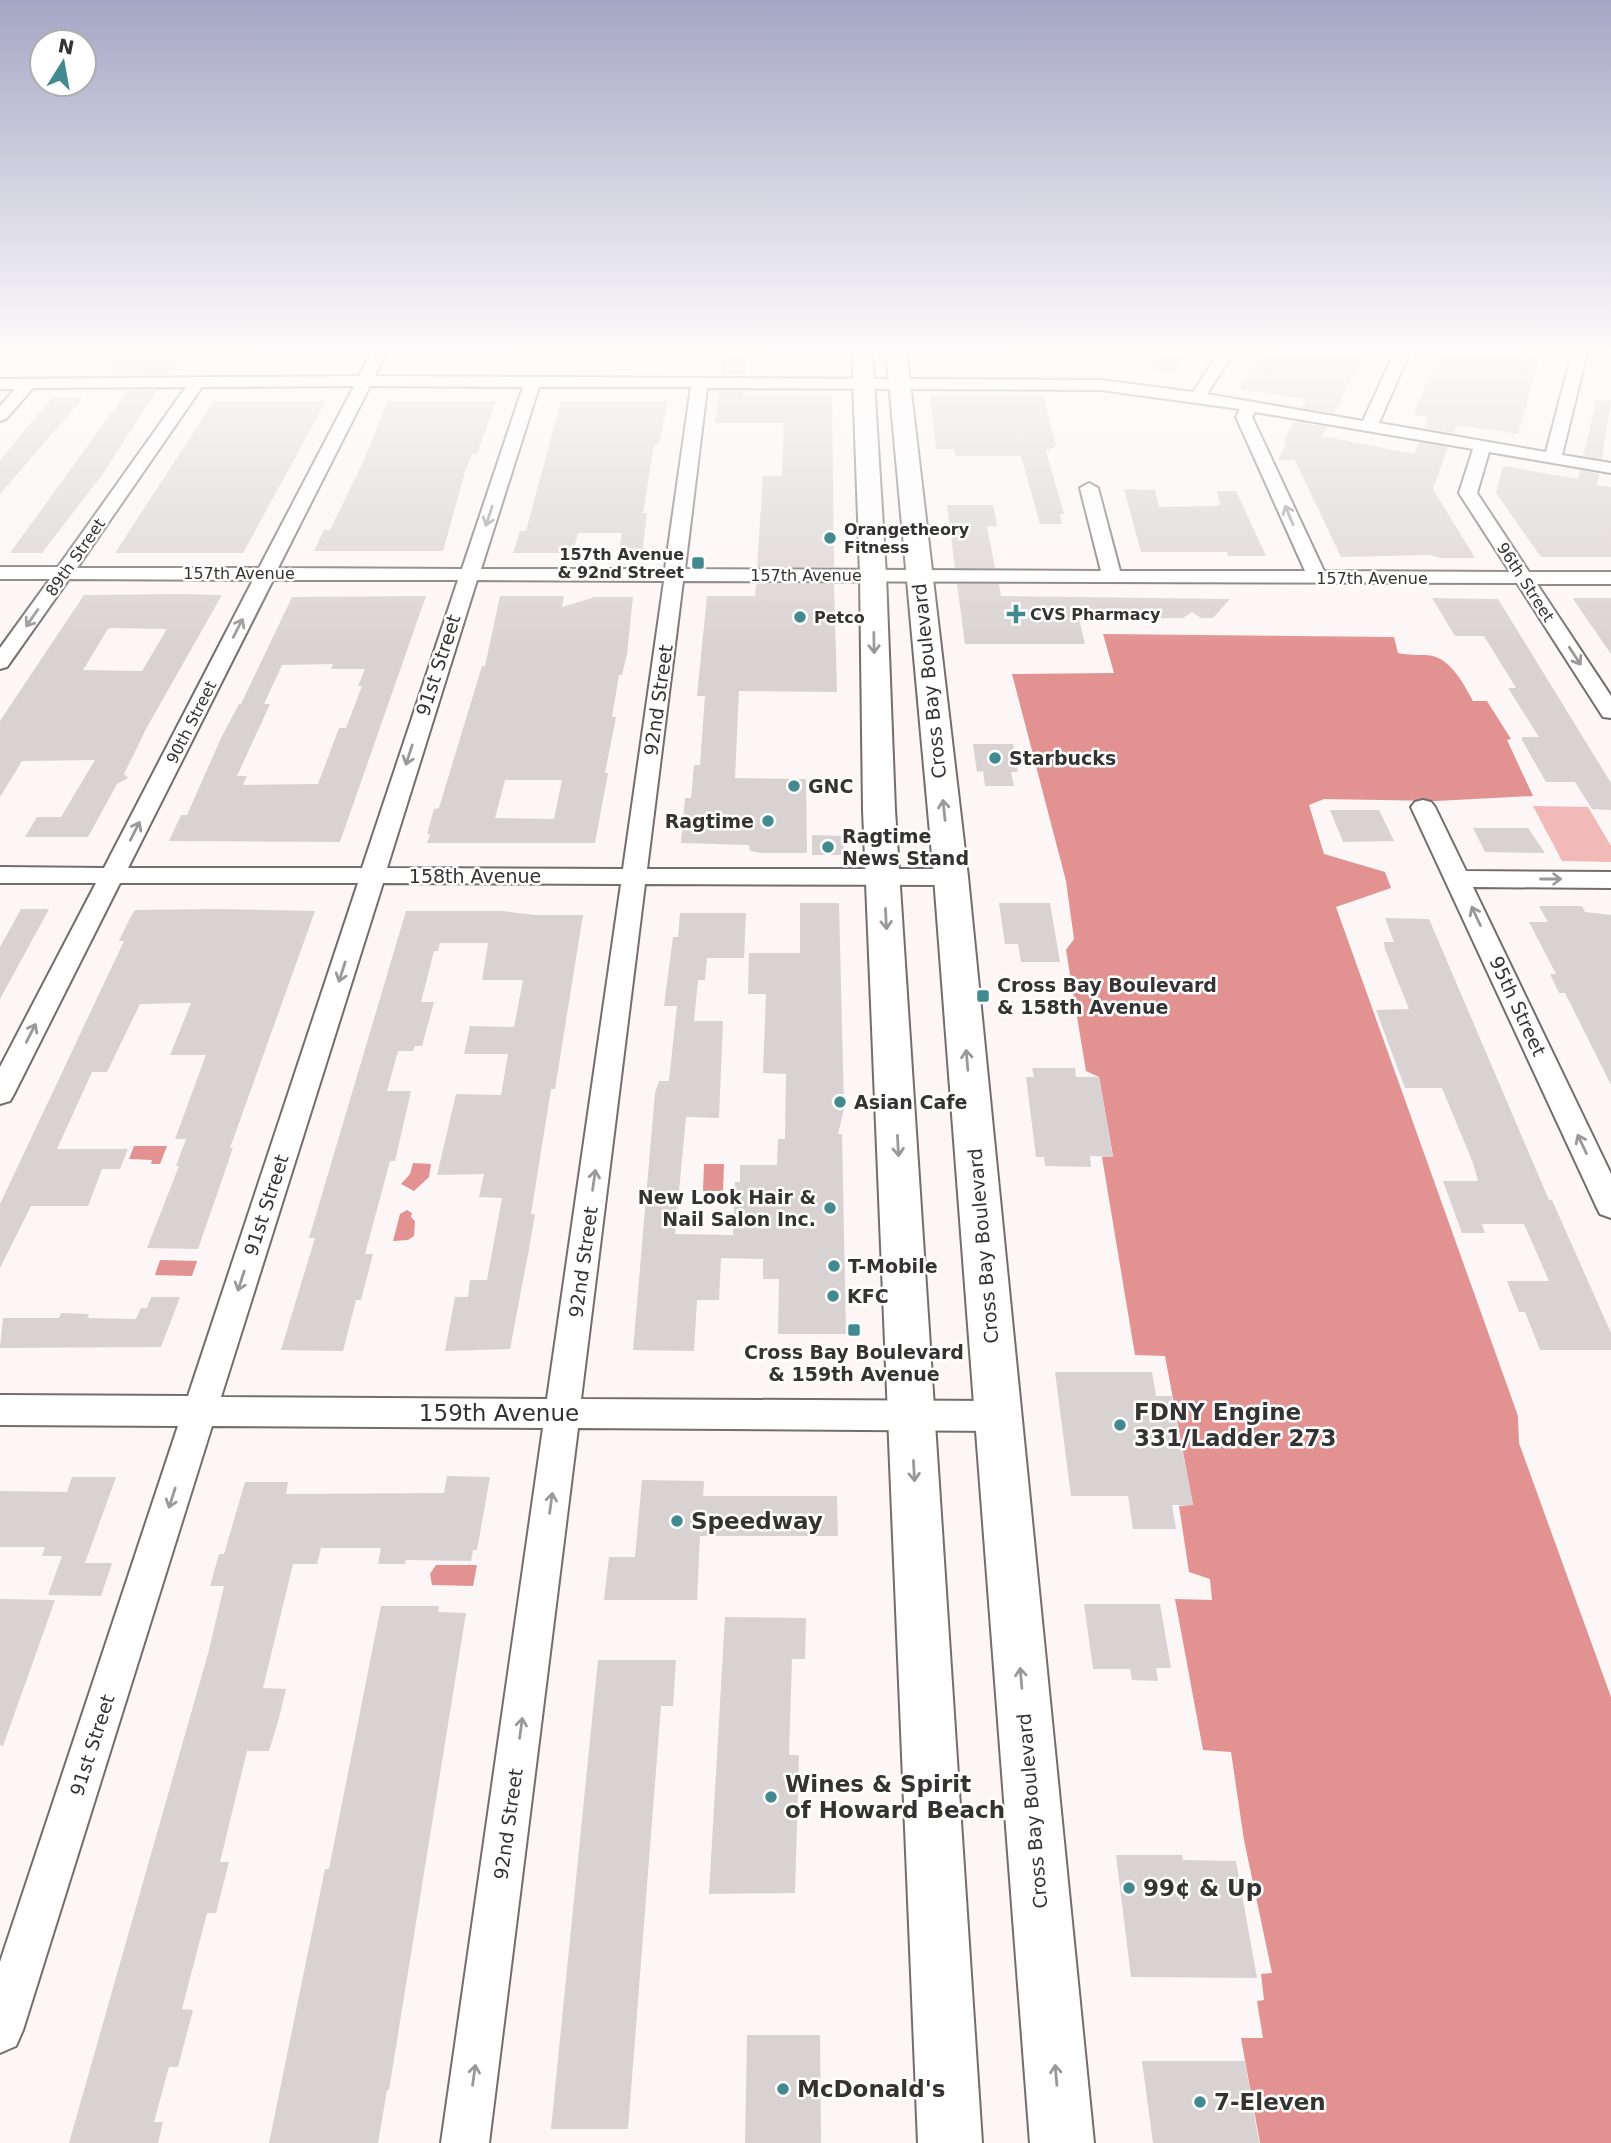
<svg xmlns="http://www.w3.org/2000/svg" width="1611" height="2143" font-family="'DejaVu Sans',sans-serif">
	<style>
		.green { fill: #f1b9b7 }
		.water { fill: #e29290 }
		.building { fill: #d9d2d2; fill-rule: evenodd }
		.lines { fill: none; stroke-linecap: round; stroke-linejoin: round }
		.minor-casing { stroke: #736d6c; stroke-width: 4 }
		.primary-casing { stroke: #736d6c; stroke-width: 4 }
		.minor { fill: #fff; fill-rule: evenodd }
		.primary { fill: #fff; fill-rule: evenodd }
		.oneway { stroke: #9a9898 }
		.poi-dot { fill: #428a8f; stroke: #fff; stroke-width: 2.5 }
		.labels { text-anchor: middle; stroke-width: 5; stroke-linejoin: round; paint-order: stroke }
		.far-poi-label { font-size: 16px; font-weight: bold; fill: #353232; stroke: #fff; text-anchor: start }
		.far-street-label { font-size: 16px; fill: #353232; stroke: #fff }
		.street-label { font-size: 19px; fill: #353232; stroke: #fff }
		.poi-label { font-size: 19px; font-weight: bold; fill: #353232; stroke: #fff; text-anchor: start }
		.near-poi-label { font-size: 23px; font-weight: bold; fill: #353232; stroke: #fff; text-anchor: start }
		.near-street-label { font-size: 23px; fill: #353232; stroke: #fff }
	</style>
	<rect width="100%" height="100%" fill="#fdf6f6"/>
	<polygon class="green" points="1533,806 1588,807 1611,846 1611,862 1562,861"/>
	<g class="water">
		<path d="M 1103,634 L 1394,637 L 1398,653 C 1409,655 1416,655 1426,655 C 1450,656 1463,683 1473,701 L 1487,701 L 1511,739 L 1507,740 L 1533,796 L 1436,801 L 1324,799 L 1309,805 L 1324,854 L 1385,872 L 1391,888 L 1336,907 L 1518,1416 L 1519,1443 L 1611,1697 L 1611,2143 L 1260,2143 L 1241,2038 L 1263,2038 L 1257,2001 L 1264,2000 L 1261,1974 L 1272,1973 L 1244,1840 L 1231,1752 L 1203,1750 L 1175,1599 L 1212,1600 L 1210,1579 L 1189,1572 L 1179,1506 L 1193,1505 L 1165,1356 L 1135,1355 L 1102,1157 L 1113,1156 L 1099,1077 L 1086,1071 L 1066,950 L 1074,939 L 1066,881 L 1012,674 L 1114,673 Z"/>
		<polygon points="134,1146 167,1146 160,1164 151,1164 152,1160 129,1159"/>
		<polygon points="413,1163 431,1164 429,1177 414,1191 401,1184 410,1174"/>
		<polygon points="704,1164 724,1164 723,1191 703,1191"/>
		<polygon points="407,1210 412,1213 411,1217 415,1221 414,1236 408,1240 393,1241 400,1214"/>
		<polygon points="160,1260 197,1261 192,1276 155,1275"/>
		<polygon points="436,1565 477,1565 473,1586 432,1585 430,1574"/>
	</g>
	<g class="building">
		<polygon points="1162,349 1191,349 1173,374 1146,370"/>
		<polygon points="1265,349 1368,349 1334,413 1302,408 1307,399 1239,389"/>
		<polygon points="1441,349 1542,349 1518,434 1473,427 1456,426 1454,433 1424,428 1428,417 1413,415"/>
		<polygon points="723,352 746,352 745,375 721,375"/>
		<polygon points="182,356 168,375 117,375 109,369 119,357"/>
		<polygon points="128,390 157,390 102,475 42,553 10,553"/>
		<polygon points="719,391 744,391 743,396 832,395 834,567 757,567 763,476 782,476 784,423 715,423"/>
		<polygon points="930,396 1044,397 1056,446 1046,451 1064,514 1060,514 1062,524 1040,524 1021,456 955,456 954,449 936,449"/>
		<polygon points="52,398 83,398 0,494 0,460"/>
		<polygon points="1597,398 1611,401 1602,459 1583,456"/>
		<polygon points="214,401 326,401 243,553 115,553"/>
		<polygon points="388,401 496,401 477,454 472,454 465,472 443,551 314,551 324,530 330,530 364,460"/>
		<polygon points="561,401 668,401 659,444 654,445 643,513 647,513 642,555 618,555 622,533 578,533 573,552 566,553 513,553 520,531 526,531"/>
		<polygon points="1294,421 1327,427 1322,436 1414,454 1419,442 1448,447 1433,489 1475,558 1440,558 1429,555 1341,557 1295,460 1278,460 1287,443 1283,443"/>
		<polygon points="1503,466 1578,479 1580,470 1599,474 1597,485 1611,487 1611,557 1541,557 1496,493"/>
		<polygon points="1124,489 1155,490 1159,507 1216,506 1220,504 1217,491 1236,491 1266,556 1228,556 1227,552 1141,552"/>
		<polygon points="947,505 993,505 997,526 987,526 995,568 955,568"/>
		<polygon points="756,584 834,584 837,692 739,691 735,778 806,779 807,853 761,853 750,851 749,845 681,843 685,798 691,798 694,765 700,765 705,696 697,696 707,596 755,596"/>
		<polygon points="957,584 999,584 1001,596 1230,599 1213,618 1201,618 1192,612 1183,618 1079,619 1085,644 965,644"/>
		<path d="M 180,594 L 222,595 L 147,727 L 124,774 L 128,778 L 117,784 L 88,837 L 25,837 L 37,817 L 61,817 L 95,760 L 22,761 L 0,797 L 0,721 L 84,595 ZM 108,629 L 111,628 L 167,629 L 142,671 L 83,670 Z"/>
		<path d="M 426,596 L 340,842 L 169,841 L 181,815 L 187,815 L 221,738 L 239,704 L 241,704 L 292,597 ZM 333,664 L 331,669 L 365,669 L 358,686 L 362,686 L 346,728 L 339,728 L 318,784 L 243,785 L 247,776 L 237,776 L 270,704 L 264,704 L 282,665 Z"/>
		<path d="M 500,596 L 564,596 L 562,607 L 595,597 L 633,597 L 627,654 L 622,675 L 619,675 L 612,717 L 616,717 L 605,773 L 608,773 L 595,843 L 427,843 L 430,834 L 427,834 L 434,809 L 439,808 L 482,666 L 485,666 ZM 505,780 L 562,780 L 554,819 L 495,818 Z"/>
		<polygon points="1432,598 1498,599 1611,783 1611,810 1592,809 1575,782 1546,782 1522,740 1522,737 1539,737 1508,688 1516,688 1484,636 1455,636"/>
		<polygon points="1574,598 1611,598 1611,654 1573,599"/>
		<polygon points="973,744 1013,744 1018,772 1011,772 1014,786 985,786 983,771 977,772"/>
		<polygon points="1330,810 1379,810 1394,841 1343,842"/>
		<polygon points="1473,828 1528,828 1545,853 1485,852"/>
		<polygon points="812,835 843,836 844,855 812,855"/>
		<polygon points="800,903 839,903 844,1109 838,1134 842,1134 846,1334 778,1334 779,1279 763,1279 763,1259 721,1258 719,1300 697,1300 694,1351 633,1350 655,1093 659,1081 669,1081 677,1006 664,1006 673,937 678,937 680,913 746,913 744,958 707,958 705,980 698,980 694,1021 723,1021 719,1118 686,1117 675,1234 733,1235 735,1182 740,1182 740,1165 777,1165 778,1139 785,1139 786,1074 763,1073 766,994 748,994 749,953 800,953"/>
		<polygon points="999,903 1050,903 1060,962 1021,962 1018,944 1005,944"/>
		<polygon points="1539,906 1582,906 1585,912 1611,915 1611,1085 1565,993 1559,993 1550,974 1556,974 1529,922 1548,922"/>
		<polygon points="21,909 49,909 0,999 0,947"/>
		<polygon points="217,909 315,911 230,1148 233,1148 198,1249 147,1248 179,1166 176,1166 186,1139 175,1139 206,1055 170,1055 191,1003 140,1004 107,1072 92,1072 57,1149 128,1149 120,1169 102,1169 88,1206 31,1206 0,1268 0,1204 124,941 119,941 129,920 135,910"/>
		<polygon points="406,911 502,911 534,915 583,915 555,1089 551,1089 531,1214 535,1214 529,1249 510,1349 445,1351 455,1297 468,1297 470,1280 487,1280 502,1198 479,1197 484,1174 437,1175 456,1094 501,1095 508,1054 464,1054 470,1026 514,1027 523,980 482,980 488,943 440,943 438,951 434,951 421,1002 434,1002 422,1046 415,1046 413,1051 398,1051 387,1091 411,1091 395,1161 390,1161 365,1254 373,1254 361,1300 356,1300 343,1351 281,1350 315,1238 309,1238"/>
		<polygon points="1385,918 1429,919 1549,1200 1552,1200 1611,1333 1611,1350 1540,1350 1525,1312 1519,1312 1507,1281 1549,1281 1524,1224 1482,1224 1485,1233 1462,1233 1443,1181 1478,1181 1473,1163 1442,1088 1405,1088 1376,1010 1409,1009 1385,949 1384,942 1394,942"/>
		<polygon points="1032,1068 1075,1068 1076,1077 1099,1077 1113,1157 1090,1156 1091,1167 1045,1166 1044,1157 1036,1157 1026,1077 1034,1077"/>
		<polygon points="151,1297 180,1297 161,1347 0,1348 3,1318 59,1318 61,1313 89,1314 87,1318 136,1319 141,1308 147,1308"/>
		<polygon points="1055,1372 1152,1372 1156,1396 1172,1396 1193,1505 1172,1505 1176,1529 1133,1529 1128,1496 1071,1496"/>
		<polygon points="447,1476 490,1477 477,1550 473,1550 471,1561 406,1560 405,1564 378,1564 381,1548 321,1548 317,1564 293,1564 263,1688 286,1689 279,1718 269,1751 247,1751 220,1862 229,1862 216,1913 207,1913 182,2009 193,2010 178,2067 169,2067 154,2122 163,2122 158,2143 69,2143 209,1650 224,1586 210,1586 219,1554 224,1554 245,1482 288,1482 286,1494 444,1493"/>
		<polygon points="72,1477 116,1477 85,1563 112,1563 101,1596 48,1595 62,1556 42,1556 45,1547 0,1547 0,1491 67,1492"/>
		<polygon points="642,1480 704,1481 703,1496 837,1496 838,1536 700,1536 697,1600 604,1600 609,1557 635,1557"/>
		<polygon points="0,1599 55,1600 3,1746 0,1745"/>
		<polygon points="1084,1604 1160,1604 1171,1668 1156,1668 1158,1681 1132,1680 1130,1669 1093,1669"/>
		<polygon points="381,1606 439,1606 438,1612 466,1613 389,2090 387,2090 378,2143 269,2143 325,1869 329,1869"/>
		<polygon points="725,1617 806,1618 805,1659 792,1659 789,1755 799,1755 795,1893 709,1894"/>
		<polygon points="598,1660 676,1660 673,1706 661,1706 628,2129 551,2129"/>
		<polygon points="1116,1855 1182,1855 1183,1860 1236,1861 1257,1978 1131,1977"/>
		<polygon points="747,2035 820,2035 821,2143 745,2143"/>
		<polygon points="1142,2061 1245,2061 1259,2143 1153,2143"/>
	</g>
	<g class="lines">
		<g class="minor-casing">
			<g id="minor">
				<path d="M 373,349 L 388,349 L 375,376 L 1101,380 L 1193,392 L 1221,349 L 1236,349 L 1207,394 L 1363,421 L 1396,349 L 1411,349 L 1379,423 L 1546,452 L 1573,349 L 1588,349 L 1562,455 L 1611,463 L 1611,473 L 1489,452 L 1477,493 L 1529,572 L 1611,572 L 1611,584 L 1537,584 L 1611,696 L 1611,718 L 1603,717 L 1517,583 L 683,581 L 647,869 L 951,869 L 960,872 L 963,877 L 960,882 L 951,885 L 645,884 L 581,1399 L 998,1401 L 1010,1406 L 1015,1416 L 1010,1426 L 998,1431 L 578,1428 L 489,2143 L 441,2143 L 543,1428 L 212,1426 L 23,2030 L 16,2046 L 0,2053 L 0,1962 L 178,1426 L 0,1425 L 0,1395 L 188,1396 L 358,883 L 120,883 L 14,1094 L 10,1101 L 0,1104 L 0,1067 L 96,883 L 0,883 L 0,867 L 104,868 L 253,580 L 69,579 L 7,667 L 0,669 L 0,648 L 50,579 L 0,579 L 0,567 L 58,567 L 186,387 L 33,388 L 6,419 L 0,421 L 0,406 L 15,389 L 0,389 L 0,379 L 359,376 ZM 354,386 L 259,568 L 77,568 L 202,387 ZM 370,386 L 523,387 L 462,569 L 278,568 ZM 539,387 L 691,387 L 665,569 L 481,569 ZM 707,388 L 1101,390 L 1240,409 L 1236,417 L 1305,571 L 1120,571 L 1098,488 L 1089,483 L 1080,488 L 1101,571 L 685,569 ZM 1255,412 L 1473,449 L 1459,493 L 1510,572 L 1324,571 L 1252,417 ZM 273,580 L 458,580 L 362,868 L 128,868 ZM 477,580 L 664,581 L 623,869 L 387,868 ZM 383,883 L 621,884 L 547,1399 L 221,1397 Z"/>
				<polygon points="1423,800 1431,802 1435,807 1466,871 1611,872 1611,888 1473,887 1611,1174 1611,1218 1600,1214 1596,1206 1411,807 1415,802"/>
			</g>
		</g>
		<g class="primary-casing">
			<g id="primary">
				<polygon points="852,349 872,349 886,575 895,810 982,2143 918,2143 863,810 860,575"/>
				<polygon points="886,349 906,349 968,877 1094,2143 1030,2143 934,877"/>
			</g>
		</g>
		<use href="#minor" class="minor"/>
		<use href="#primary" class="primary"/>
	</g>
	<defs><path id="oneway-shaft" d="M-6 0H5M1.5-3L5.5 0L1.5 3" fill="none" stroke-width="1.6" stroke-linecap="round" stroke-linejoin="round" transform="scale(1.75)"/></defs>
	<g class="oneway">
		<use href="#oneway-shaft" transform="translate(1289 515) rotate(-113)"/>
		<use href="#oneway-shaft" transform="translate(489 516) rotate(108)"/>
		<use href="#oneway-shaft" transform="translate(32 618) rotate(125)"/>
		<use href="#oneway-shaft" transform="translate(238 628) rotate(-63)"/>
		<use href="#oneway-shaft" transform="translate(874 643) rotate(89)"/>
		<use href="#oneway-shaft" transform="translate(1575 656) rotate(57)"/>
		<use href="#oneway-shaft" transform="translate(409 755) rotate(108)"/>
		<use href="#oneway-shaft" transform="translate(944 810) rotate(-96)"/>
		<use href="#oneway-shaft" transform="translate(135 831) rotate(-63)"/>
		<use href="#oneway-shaft" transform="translate(1551 879)"/>
		<use href="#oneway-shaft" transform="translate(1476 916) rotate(-115)"/>
		<use href="#oneway-shaft" transform="translate(886 919) rotate(87)"/>
		<use href="#oneway-shaft" transform="translate(342 972) rotate(108)"/>
		<use href="#oneway-shaft" transform="translate(31 1033) rotate(-63)"/>
		<use href="#oneway-shaft" transform="translate(967 1060) rotate(-95)"/>
		<use href="#oneway-shaft" transform="translate(1582 1144) rotate(-115)"/>
		<use href="#oneway-shaft" transform="translate(898 1146) rotate(87)"/>
		<use href="#oneway-shaft" transform="translate(594 1180) rotate(-82)"/>
		<use href="#oneway-shaft" transform="translate(241 1281) rotate(108)"/>
		<use href="#oneway-shaft" transform="translate(914 1471) rotate(87)"/>
		<use href="#oneway-shaft" transform="translate(172 1498) rotate(108)"/>
		<use href="#oneway-shaft" transform="translate(551 1503) rotate(-82)"/>
		<use href="#oneway-shaft" transform="translate(1021 1678) rotate(-95)"/>
		<use href="#oneway-shaft" transform="translate(521 1728) rotate(-82)"/>
		<use href="#oneway-shaft" transform="translate(474 2075) rotate(-82)"/>
		<use href="#oneway-shaft" transform="translate(1056 2075) rotate(-95)"/>
	</g>
	<linearGradient id="sky" x2="0" y2="1"><stop stop-color="#a5a6c5"/><stop offset="0.54" stop-color="#fefbfb"/><stop offset="1" stop-color="#fefbfb" stop-opacity="0"/></linearGradient>
	<rect width="1611" height="649" fill="url(#sky)"/>
	<g class="poi-dot">
		<circle cx="830" cy="538" r="7"/>
		<rect x="691" y="556" width="14" height="14" rx="3.5"/>
		<path d="M1012.5 603.5h7v7h7v7h-7v7h-7v-7h-7v-7h7z"/>
		<circle cx="800" cy="617" r="7"/>
		<circle cx="995" cy="758" r="7"/>
		<circle cx="794" cy="786" r="7"/>
		<circle cx="768" cy="821" r="7"/>
		<circle cx="828" cy="847" r="7"/>
		<rect x="976" y="989" width="14" height="14" rx="3.5"/>
		<circle cx="840" cy="1102" r="7"/>
		<circle cx="830" cy="1208" r="7"/>
		<circle cx="834" cy="1266" r="7"/>
		<circle cx="833" cy="1296" r="7"/>
		<rect x="847" y="1323" width="14" height="14" rx="3.5"/>
		<circle cx="1120" cy="1425" r="7"/>
		<circle cx="677" cy="1521" r="7"/>
		<circle cx="771" cy="1797" r="7"/>
		<circle cx="1129" cy="1888" r="7"/>
		<circle cx="783" cy="2089" r="7"/>
		<circle cx="1200" cy="2102" r="7"/>
	</g>
	<g class="labels">
		<g class="far-poi-label">
			<text x="844" y="535">Orangetheory<tspan x="844" dy="18">Fitness</tspan></text>
			<text x="684" y="560" text-anchor="end">157th Avenue<tspan x="684" dy="18">&amp; 92nd Street</tspan></text>
			<text x="1030" y="620">CVS Pharmacy</text>
			<text x="814" y="623">Petco</text>
		</g>
		<g class="far-street-label">
			<text transform="translate(75 557) rotate(-55)" y="6">89th Street</text>
			<text x="239" y="579">157th Avenue</text>
			<text x="806" y="581">157th Avenue</text>
			<text x="1372" y="584">157th Avenue</text>
			<text transform="translate(1526 582) rotate(57)" y="6">96th Street</text>
			<text transform="translate(191 722) rotate(-63)" y="6">90th Street</text>
		</g>
		<g class="street-label">
			<text transform="translate(438 665) rotate(-72)" y="7">91st Street</text>
			<text transform="translate(929 681) rotate(-96)" y="7">Cross Bay Boulevard</text>
			<text transform="translate(658 700) rotate(-82)" y="7">92nd Street</text>
			<text x="475" y="883">158th Avenue</text>
			<text transform="translate(1518 1006) rotate(65)" y="7">95th Street</text>
			<text transform="translate(266 1205) rotate(-72)" y="7">91st Street</text>
			<text transform="translate(983 1246) rotate(-95)" y="7">Cross Bay Boulevard</text>
			<text transform="translate(583 1262) rotate(-82)" y="7">92nd Street</text>
			<text transform="translate(92 1745) rotate(-72)" y="7">91st Street</text>
			<text transform="translate(1032 1811) rotate(-95)" y="7">Cross Bay Boulevard</text>
			<text transform="translate(508 1824) rotate(-82)" y="7">92nd Street</text>
		</g>
		<g class="poi-label">
			<text x="1009" y="765">Starbucks</text>
			<text x="808" y="793">GNC</text>
			<text x="754" y="828" text-anchor="end">Ragtime</text>
			<text x="842" y="843">Ragtime<tspan x="842" dy="22">News Stand</tspan></text>
			<text x="997" y="992">Cross Bay Boulevard<tspan x="997" dy="22">&amp; 158th Avenue</tspan></text>
			<text x="854" y="1109">Asian Cafe</text>
			<text x="816" y="1204" text-anchor="end">New Look Hair &amp;<tspan x="816" dy="22">Nail Salon Inc.</tspan></text>
			<text x="848" y="1273">T-Mobile</text>
			<text x="847" y="1303">KFC</text>
			<text x="854" y="1359" text-anchor="middle">Cross Bay Boulevard<tspan x="854" dy="22">&amp; 159th Avenue</tspan></text>
		</g>
		<g class="near-poi-label">
			<text x="1134" y="1420">FDNY Engine<tspan x="1134" dy="26">331/Ladder 273</tspan></text>
			<text x="691" y="1529">Speedway</text>
			<text x="785" y="1792">Wines &amp; Spirit<tspan x="785" dy="26">of Howard Beach</tspan></text>
			<text x="1143" y="1896">99¢ &amp; Up</text>
			<text x="797" y="2097">McDonald's</text>
			<text x="1214" y="2110">7-Eleven</text>
		</g>
		<g class="near-street-label">
			<text x="499" y="1421">159th Avenue</text>
		</g>
	</g>
	<g transform="translate(63 63) rotate(11)"><circle r="33" fill="#ffffff" stroke="#aeadad" stroke-width="2"/>
	<path d="M0-5L12 26L0 18L-12 26Z" fill="#428a8f"/>
	<text y="-10" font-size="19" font-weight="bold" text-anchor="middle" fill="#353232">N</text>
	</g>
</svg>
